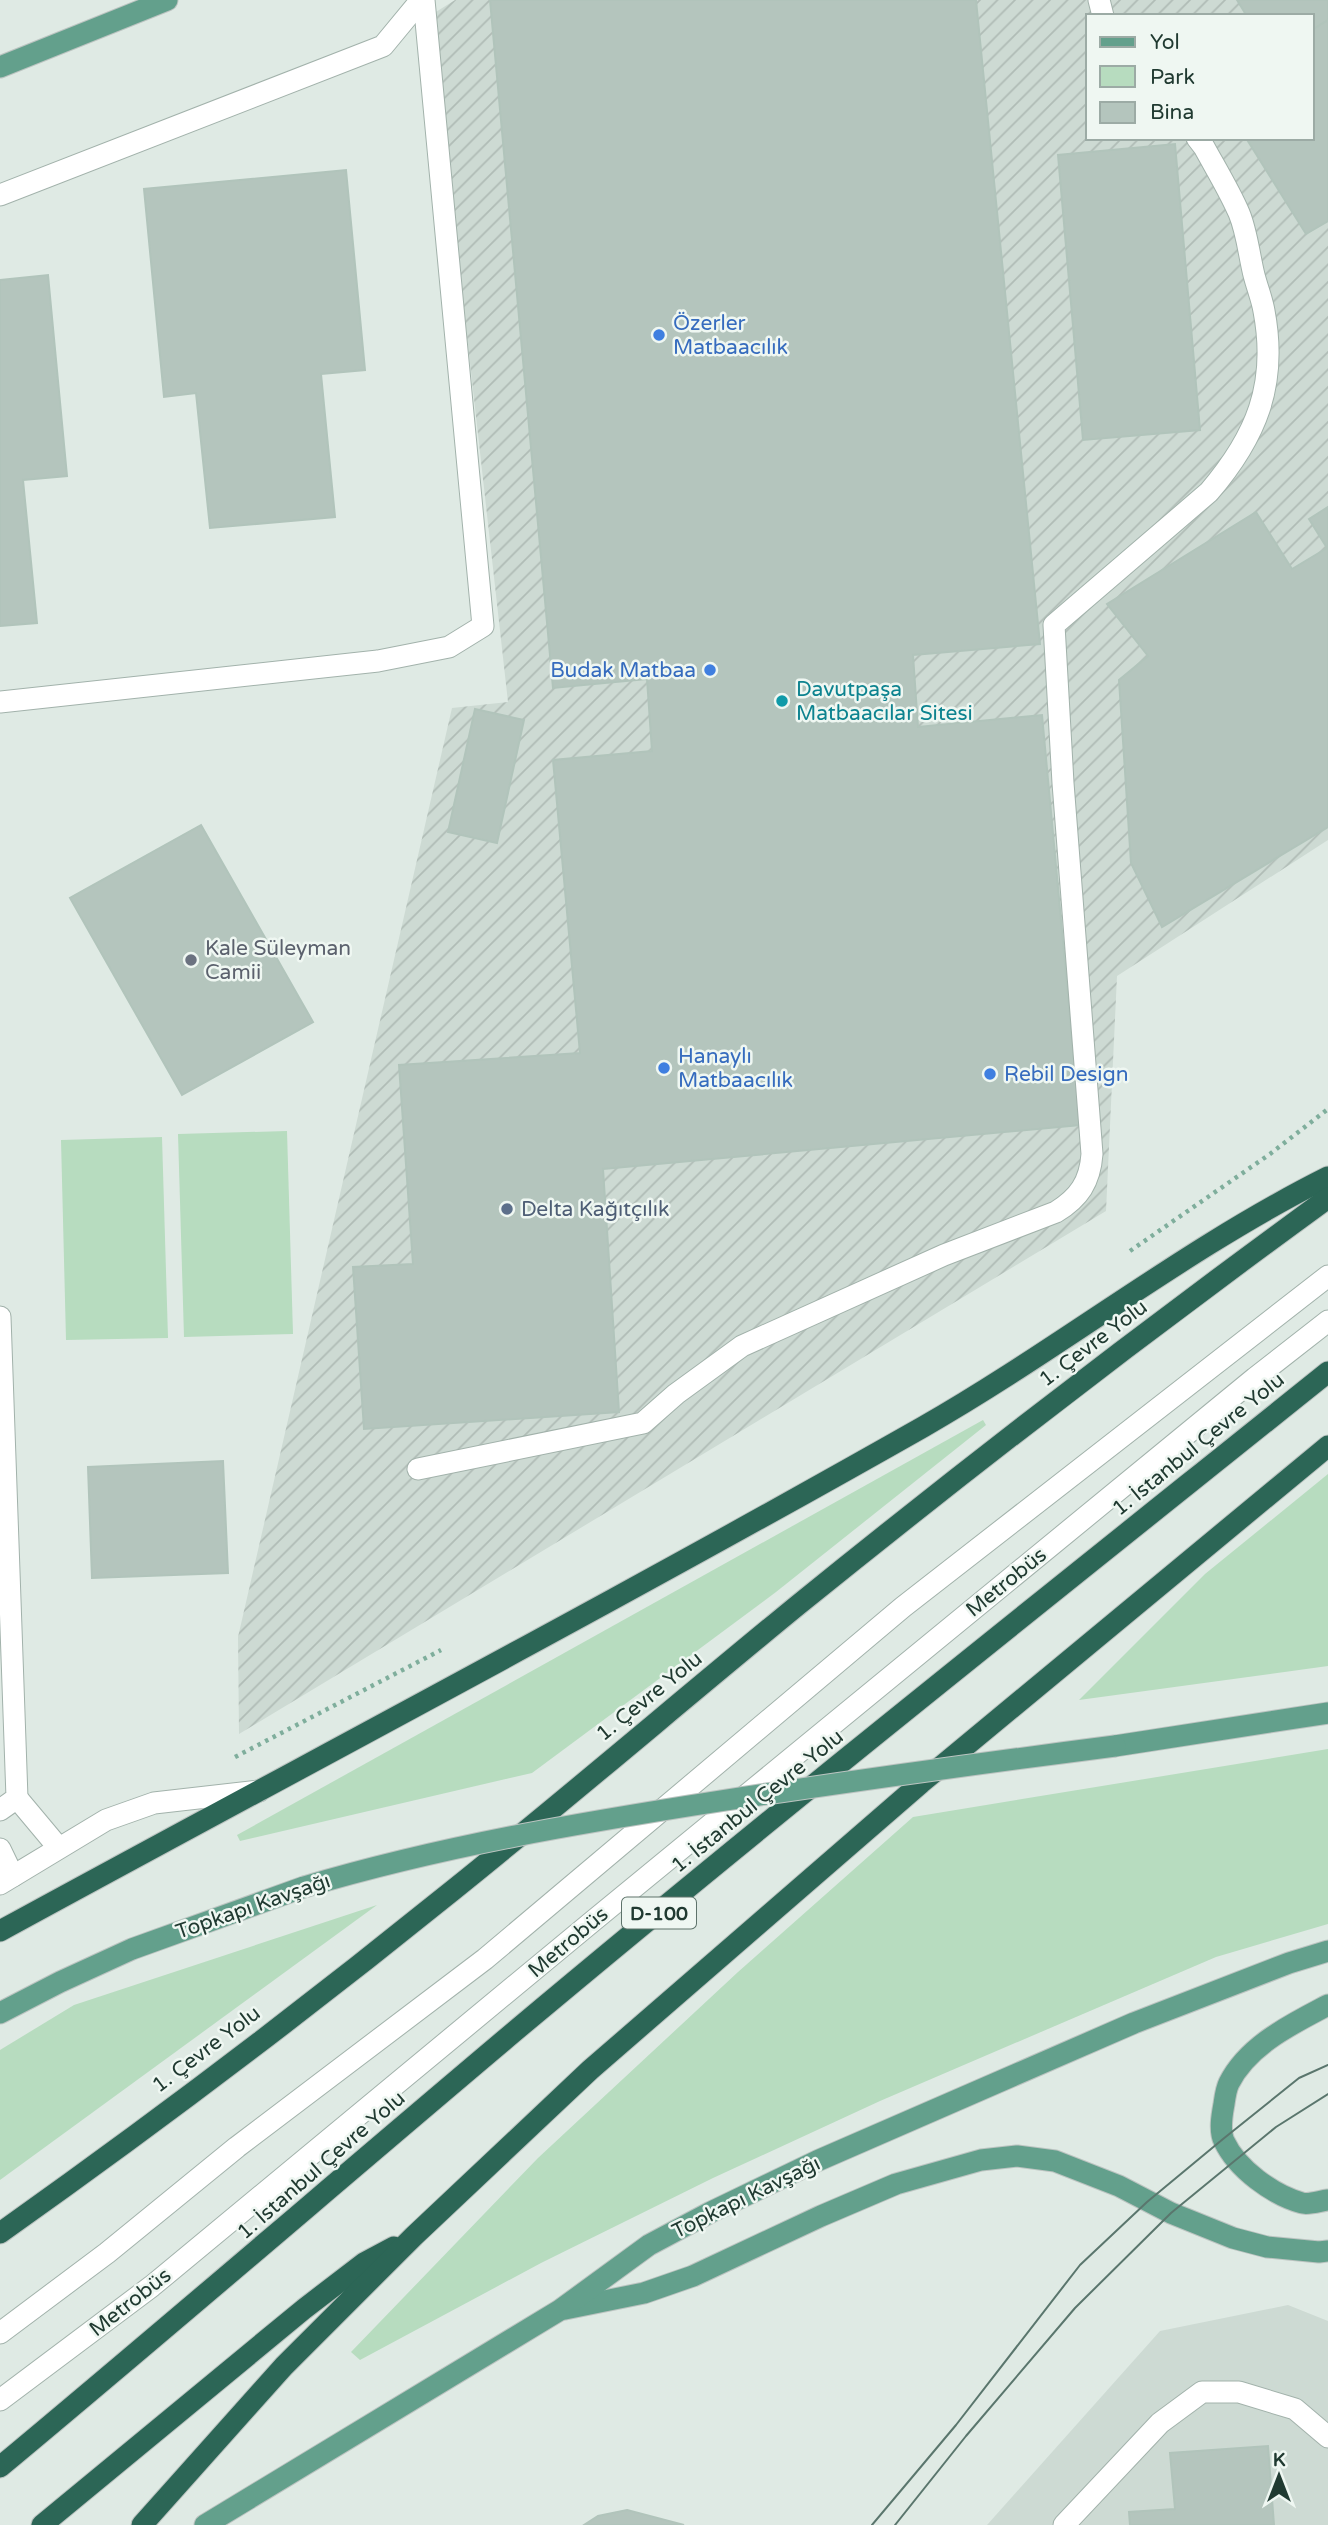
<svg xmlns="http://www.w3.org/2000/svg" width="1328" height="2525" font-family="'Varela Round',sans-serif">
	<style>
		.built { fill: #cddad3 }
		.industrial { fill: url(#industrial-furrows); fill-rule: evenodd }
		.green { fill: #b7dcbf }
		.building { fill: #b4c5bd; stroke: #b1c4bb; stroke-width: 2 }
		.lines { fill: none; stroke-linecap: round; stroke-linejoin: round }
		.lane-casing { stroke: #a2b2ab; stroke-width: 23 }
		.primary-casing { stroke: #bcc4c1; stroke-width: 23 }
		.highway-casing { stroke: #bcc4c1; stroke-width: 23 }
		.path { stroke: #7fae9c; stroke-width: 4.5; stroke-dasharray: 3.5 5; stroke-linecap: butt }
		.lane { stroke: #fff; stroke-width: 21 }
		.primary { stroke: #63a08c; stroke-width: 21 }
		.highway { stroke: #2c6656; stroke-width: 21 }
		.tram { stroke: #5a766d; stroke-width: 2 }
		.primary-bridge-casing { stroke: #bcc4c1; stroke-width: 23; stroke-linecap: butt }
		.primary-bridge { stroke: #63a08c; stroke-width: 21 }
		.shop-dot { fill: #3f7fe0; stroke: #eff7f2; stroke-width: 2.5 }
		.culture-dot { fill: #0f9aa8; stroke: #eff7f2; stroke-width: 2.5 }
		.worship-dot { fill: #6b7280; stroke: #eff7f2; stroke-width: 2.5 }
		.service-dot { fill: #5c6f8a; stroke: #eff7f2; stroke-width: 2.5 }
		.labels { text-anchor: middle; stroke-width: 5; stroke-linejoin: round; paint-order: stroke }
		.shield { fill: #eff7f2; stroke: #5e736b; stroke-width: 2 }
		.shield-label { font-size: 19px; font-weight: bold; fill: #203a31 }
		.shop-label { font-size: 21px; fill: #366cbe; stroke: #eff7f2; text-anchor: start }
		.culture-label { font-size: 21px; fill: #0d838f; stroke: #eff7f2; text-anchor: start }
		.worship-label { font-size: 21px; fill: #5b616d; stroke: #eff7f2; text-anchor: start }
		.service-label { font-size: 21px; fill: #4e5e75; stroke: #eff7f2; text-anchor: start }
		.street-label { font-size: 21px; fill: #203a31; stroke: #eff7f2 }
	</style>
	<defs>
		<pattern id="industrial-furrows" width="10" height="10" patternUnits="userSpaceOnUse" patternTransform="scale(1.75)"><rect width="10" height="10" fill="#cddad3"/><path d="M-1 1l2-2M0 10L10 0M9 11l2-2" fill="none" stroke="#b0bcb6"/></pattern>
	</defs>
	<rect width="100%" height="100%" fill="#dfeae4"/>
	<polygon class="built" points="1288,2305 1328,2321 1328,2525 987,2525 1160,2331"/>
	<path class="industrial" d="M 455,0 L 1328,0 L 1328,840 L 1117,976 L 1106,1211 L 239,1734 L 238,1637 L 452,708 L 508,702 L 431,15 ZM 1088,16 L 1312,16 L 1312,138 L 1088,138 Z"/>
	<g class="green">
		<polygon points="287,1131 293,1334 184,1337 178,1134"/>
		<polygon points="162,1137 168,1338 66,1340 61,1140"/>
		<polygon points="983,1420 986,1425 776,1592 532,1773 240,1841 237,1835"/>
		<polygon points="1328,1474 1328,1666 1079,1700 1205,1574"/>
		<polygon points="1328,1749 1328,1924 1216,1957 880,2101 713,2178 541,2263 360,2360 351,2352 538,2158 738,1972 913,1817"/>
		<polygon points="377,1905 0,2180 0,2050 74,2005"/>
	</g>
	<g class="building">
		<polygon points="490,0 976,0 1040,644 913,655 918,727 1042,715 1080,1125 603,1169 619,1412 364,1429 353,1267 413,1264 399,1065 580,1053 553,760 652,751 647,679 553,688"/>
		<polygon points="1237,0 1328,0 1328,20 1312,30 1312,16 1240,16 1245,13"/>
		<polygon points="1328,20 1328,221 1306,234 1246,138 1312,138 1312,30"/>
		<polygon points="1175,144 1200,430 1083,440 1058,155"/>
		<polygon points="346,170 365,370 321,374 335,517 210,528 196,393 164,397 144,189"/>
		<polygon points="48,275 67,476 23,480 37,623 0,626 0,280"/>
		<polygon points="1328,507 1328,827 1162,927 1131,863 1119,680 1148,656 1107,604 1256,512 1292,569 1327,548 1309,519"/>
		<polygon points="475,709 524,720 497,843 448,832"/>
		<polygon points="201,825 313,1022 182,1095 70,898"/>
		<polygon points="223,1461 228,1573 92,1578 88,1467"/>
		<polygon points="1268,2446 1274,2525 1130,2525 1129,2512 1175,2509 1170,2453"/>
		<polygon points="627,2510 684,2525 584,2525 598,2516"/>
	</g>
	<g class="lines">
		<g class="lane-casing">
			<g id="lane">
				<polyline points="1099,0 1103,16"/>
				<polyline points="0,195 383,46 421,0"/>
				<polyline points="0,702 378,661 449,647 483,626 424,0"/>
				<polyline points="0,1317 17,1798 0,1810"/>
				<path d="M 418,1469 L 643,1423 L 676,1394 L 742,1346 L 944,1255 L 1056,1212 C 1079,1198 1090,1182 1092,1154 L 1063,783 L 1054,625 L 1209,492 C 1256,437 1278,385 1264,311 C 1262,299 1257,287 1254,275 C 1249,255 1247,232 1239,213 C 1229,190 1216,169 1204,147 L 1197,138"/>
				<polyline points="17,1798 58,1847"/>
				<polyline points="0,1849 13,1876"/>
				<polyline points="0,1884 106,1820 154,1803 259,1791"/>
				<polyline points="0,2333 107,2253 237,2147 485,1959 903,1607 1328,1276"/>
				<polyline points="0,2400 152,2286 593,1921 1255,1378 1328,1321"/>
				<polyline points="1064,2525 1160,2423 1202,2392 1239,2392 1295,2409 1328,2437"/>
			</g>
		</g>
		<g class="primary-casing">
			<g id="primary">
				<polyline points="0,67 167,0"/>
				<polyline points="1115,1746 1328,1713"/>
				<path d="M 1328,2005 C 1292,2024 1248,2045 1229,2083 C 1226,2089 1225,2097 1224,2104 C 1222,2115 1219,2130 1224,2141 C 1237,2169 1273,2195 1302,2203 C 1309,2205 1320,2201 1328,2200"/>
				<polyline points="0,2013 60,1982 132,1949 304,1887"/>
				<polyline points="565,2309 644,2293 693,2276 821,2216 896,2184 981,2160 1017,2156 1055,2161 1119,2186 1171,2213 1233,2238 1267,2247 1319,2252 1328,2251"/>
				<polyline points="205,2525 560,2310 649,2245 711,2212 817,2161 1134,2023 1289,1963 1328,1951"/>
			</g>
		</g>
		<g class="highway-casing">
			<g id="highway">
				<path d="M 0,1931 C 308,1763 618,1600 923,1427 C 1061,1348 1186,1248 1328,1177"/>
				<path d="M 0,2233 C 154,2124 306,2009 452,1891 C 569,1797 682,1700 798,1605 C 971,1465 1148,1329 1328,1198"/>
				<path d="M 0,2467 C 173,2323 343,2176 515,2031 C 782,1807 1056,1590 1328,1372"/>
				<polyline points="42,2525 304,2309 364,2263 394,2247"/>
				<polyline points="142,2525 284,2366 414,2236 590,2070 921,1783 1328,1446"/>
			</g>
		</g>
		<g class="path">
			<polyline points="1130,1251 1270,1154 1328,1109"/>
			<polyline points="235,1757 441,1650"/>
		</g>
		<use href="#lane" class="lane"/>
		<use href="#primary" class="primary"/>
		<use href="#highway" class="highway"/>
		<g class="tram">
			<polyline points="872,2525 956,2425 1080,2265 1147,2202 1223,2139 1299,2078 1328,2065"/>
			<polyline points="895,2525 966,2436 1075,2308 1171,2213 1276,2127 1328,2094"/>
		</g>
		<g class="primary-bridge-casing">
			<path id="primary-bridge" d="M 304,1887 C 442,1846 579,1823 720,1801 C 852,1781 983,1763 1115,1746"/>
		</g>
		<use href="#primary-bridge" class="primary-bridge"/>
	</g>
	<g class="shop-dot">
		<circle cx="659" cy="335" r="7"/>
		<circle cx="710" cy="670" r="7"/>
		<circle cx="664" cy="1068" r="7"/>
		<circle cx="990" cy="1074" r="7"/>
	</g>
	<circle class="culture-dot" cx="782" cy="701" r="7"/>
	<circle class="worship-dot" cx="191" cy="960" r="7"/>
	<circle class="service-dot" cx="507" cy="1209" r="7"/>
	<g class="labels">
		<rect class="shield" x="622" y="1897.5" width="74" height="31" rx="5"/>
		<g class="shield-label">
			<text x="659" y="1920">D-100</text>
		</g>
		<g class="shop-label">
			<text x="673" y="330">Özerler<tspan x="673" dy="24">Matbaacılık</tspan></text>
			<text x="696" y="677" text-anchor="end">Budak Matbaa</text>
			<text x="678" y="1063">Hanaylı<tspan x="678" dy="24">Matbaacılık</tspan></text>
			<text x="1004" y="1081">Rebil Design</text>
		</g>
		<g class="culture-label">
			<text x="796" y="696">Davutpaşa<tspan x="796" dy="24">Matbaacılar Sitesi</tspan></text>
		</g>
		<g class="worship-label">
			<text x="205" y="955">Kale Süleyman<tspan x="205" dy="24">Camii</tspan></text>
		</g>
		<g class="service-label">
			<text x="521" y="1216">Delta Kağıtçılık</text>
		</g>
		<g class="street-label">
			<text transform="translate(1093 1343) rotate(-37)" y="7">1. Çevre Yolu</text>
			<text transform="translate(1198 1444) rotate(-39)" y="7">1. İstanbul Çevre Yolu</text>
			<text transform="translate(1006 1582) rotate(-39)" y="7">Metrobüs</text>
			<text transform="translate(649 1696) rotate(-39)" y="7">1. Çevre Yolu</text>
			<text transform="translate(757 1801) rotate(-39)" y="7">1. İstanbul Çevre Yolu</text>
			<text transform="translate(253 1906) rotate(-19)" y="7">Topkapı Kavşağı</text>
			<text transform="translate(568 1942) rotate(-40)" y="7">Metrobüs</text>
			<text transform="translate(206 2049) rotate(-37)" y="7">1. Çevre Yolu</text>
			<text transform="translate(321 2165) rotate(-41)" y="7">1. İstanbul Çevre Yolu</text>
			<text transform="translate(746 2197) rotate(-26)" y="7">Topkapı Kavşağı</text>
			<text transform="translate(130 2302) rotate(-38)" y="7">Metrobüs</text>
		</g>
	</g>
	<rect x="1086" y="14" width="228" height="126" fill="#eff7f2" stroke="#9caba5" stroke-width="2"/>
	<rect x="1100" y="37" width="35" height="10" fill="#63a08c" stroke="#9caba5" stroke-width="2"/>
	<text x="1150" y="49" font-size="21" fill="#203a31">Yol</text>
	<rect x="1100" y="66" width="35" height="21" fill="#b7dcbf" stroke="#9caba5" stroke-width="2"/>
	<text x="1150" y="84" font-size="21" fill="#203a31">Park</text>
	<rect x="1100" y="102" width="35" height="21" fill="#b4c5bd" stroke="#9caba5" stroke-width="2"/>
	<text x="1150" y="119" font-size="21" fill="#203a31">Bina</text>
	<g transform="translate(1279 2476)" stroke="#eff7f2" stroke-width="5" paint-order="stroke">
	<path d="M0-5L12 26L0 18L-12 26Z" fill="#203a31"/>
	<text y="-10" font-size="19" font-weight="bold" text-anchor="middle" fill="#203a31">K</text>
	</g>
</svg>
